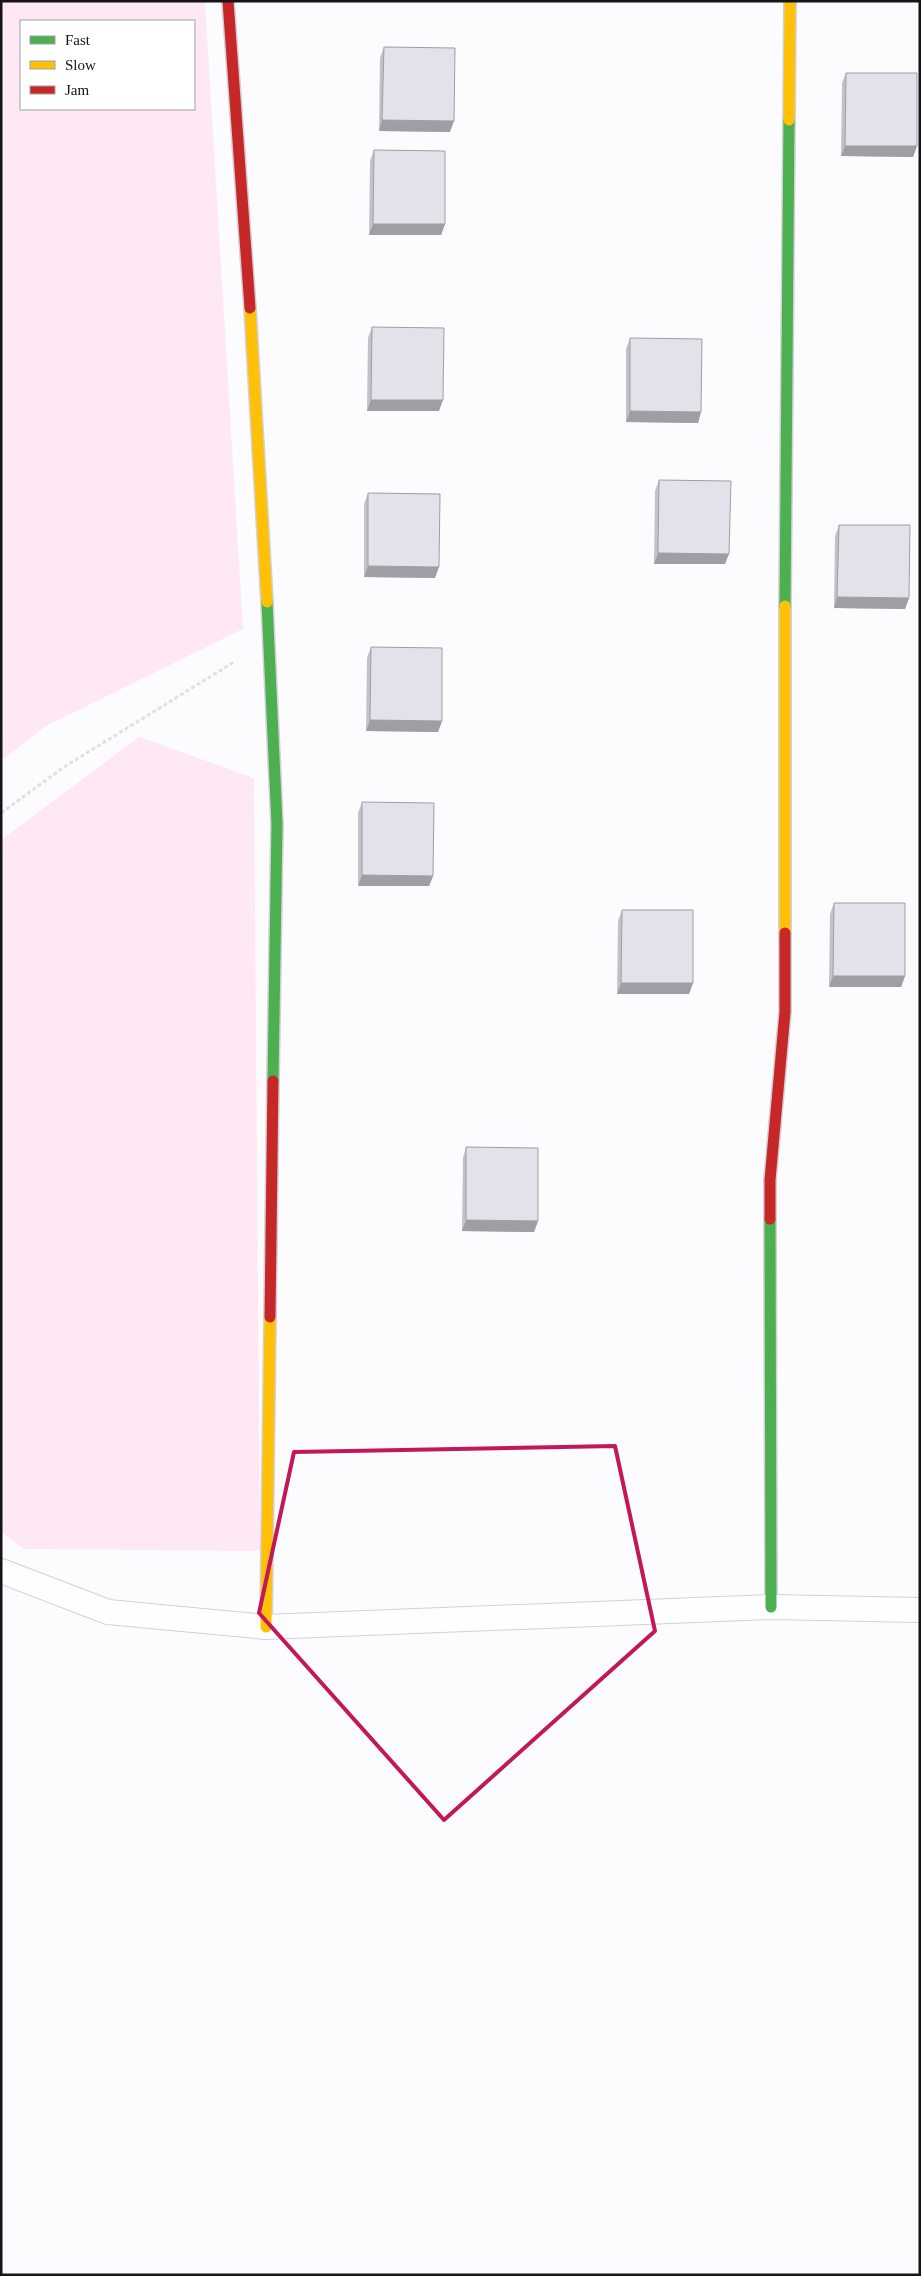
<svg xmlns="http://www.w3.org/2000/svg" width="921" height="2276" font-family="Georgia,serif">
	<style>
		.green { fill: #fee8f5; fill-rule: evenodd }
		.lines { fill: none; stroke-linecap: round; stroke-linejoin: round }
		.lane-casing { stroke: #d3d1d6; stroke-width: 26 }
		.fast-casing { stroke: #d3d1d6; stroke-width: 14 }
		.slow-casing { stroke: #d3d1d6; stroke-width: 14 }
		.jam-casing { stroke: #d3d1d6; stroke-width: 14 }
		.path { stroke: #e1e1e1; stroke-width: 3; stroke-dasharray: 4 2.5; stroke-linecap: butt }
		.lane { stroke: #fffeff; stroke-width: 24 }
		.fast { stroke: #4caf50; stroke-width: 11 }
		.slow { stroke: #ffc107; stroke-width: 11 }
		.jam { stroke: #c62828; stroke-width: 11 }
		.wall { fill: #c2c2c9 }
		.shaded-wall { fill: #9e9ea4 }
		.building { fill: #e2e2ea; stroke: #9e9ea4 }
		.marked { fill: none; stroke: #c2185b; stroke-width: 4; stroke-linejoin: round }
	</style>
	<rect width="100%" height="100%" fill="#fcfbfe"/>
	<g class="green">
		<path d="M 1,1 L 205,1 L 243,629 L 46,726 L 1,761 ZM 21,21 L 194,21 L 194,109 L 21,109 Z"/>
		<polygon points="139,737 254,778 260,1551 24,1549 1,1532 1,840"/>
	</g>
	<g class="lines">
		<g class="lane-casing">
			<polyline id="lane" points="1,1571 108,1612 266,1627 771,1607 920,1610"/>
		</g>
		<g class="fast-casing">
			<g id="fast">
				<polyline points="267,602 277,824 273,1081"/>
				<polyline points="785,606 789,120"/>
				<polyline points="770,1219 771,1607"/>
			</g>
		</g>
		<g class="slow-casing">
			<g id="slow">
				<polyline points="789,120 790,1"/>
				<polyline points="250,308 267,602"/>
				<polyline points="785,933 785,606"/>
				<polyline points="266,1627 270,1317"/>
			</g>
		</g>
		<g class="jam-casing">
			<g id="jam">
				<polyline points="228,1 250,308"/>
				<polyline points="770,1219 770,1180 785,1012 785,933"/>
				<polyline points="270,1317 273,1081"/>
			</g>
		</g>
		<polyline class="path" points="1,813 64,767 234,662"/>
		<use href="#lane" class="lane"/>
		<use href="#fast" class="fast"/>
		<use href="#slow" class="slow"/>
		<use href="#jam" class="jam"/>
	</g>
	<g class="wall">
		<polygon points="384,47 450,132 379,131 380,58"/>
		<polygon points="846,73 917,146 913,157 841,156 842,83"/>
		<polygon points="374,150 445,224 441,235 369,235 370,161"/>
		<polygon points="372,327 439,411 367,411 368,338"/>
		<polygon points="630,338 701,412 698,423 626,422 626,349"/>
		<polygon points="659,480 725,564 654,564 655,491"/>
		<polygon points="368,493 435,578 364,577 364,504"/>
		<polygon points="839,525 909,598 905,609 834,608 835,536"/>
		<polygon points="371,647 442,721 438,732 366,731 367,658"/>
		<polygon points="362,802 433,876 429,886 358,886 358,813"/>
		<polygon points="834,903 905,976 901,987 829,987 830,914"/>
		<polygon points="622,910 693,983 689,994 617,994 618,921"/>
		<polygon points="466,1147 538,1221 534,1232 462,1231 463,1158"/>
	</g>
	<g class="shaded-wall">
		<polygon points="382,120 454,121 450,132 379,131"/>
		<polygon points="845,146 917,146 913,157 841,156"/>
		<polygon points="373,224 445,224 441,235 369,235"/>
		<polygon points="371,400 443,400 439,411 367,411"/>
		<polygon points="630,411 701,412 698,423 626,422"/>
		<polygon points="658,553 729,554 725,564 654,564"/>
		<polygon points="368,566 439,567 435,578 364,577"/>
		<polygon points="837,597 909,598 905,609 834,608"/>
		<polygon points="370,720 442,721 438,732 366,731"/>
		<polygon points="362,875 433,876 429,886 358,886"/>
		<polygon points="833,976 905,976 901,987 829,987"/>
		<polygon points="621,983 693,983 689,994 617,994"/>
		<polygon points="466,1220 538,1221 534,1232 462,1231"/>
	</g>
	<g class="building">
		<polygon points="384,47 455,48 454,121 382,120"/>
		<polygon points="846,73 917,73 917,146 845,146"/>
		<polygon points="374,150 445,151 445,224 373,224"/>
		<polygon points="372,327 444,328 443,400 371,400"/>
		<polygon points="630,338 702,339 701,412 630,411"/>
		<polygon points="659,480 731,481 729,554 658,553"/>
		<polygon points="368,493 440,494 439,567 368,566"/>
		<polygon points="839,525 910,525 909,598 837,597"/>
		<polygon points="371,647 442,648 442,721 370,720"/>
		<polygon points="362,802 434,803 433,876 362,875"/>
		<polygon points="834,903 905,903 905,976 833,976"/>
		<polygon points="622,910 693,910 693,983 621,983"/>
		<polygon points="466,1147 538,1148 538,1221 466,1220"/>
	</g>
	<path class="marked" d="M 615,1446 L 655,1631 L 444,1820 L 259,1613 L 294,1452 Z"/>
	<rect width="921" height="2276" fill="none" stroke="#16131a" stroke-width="5"/>
	<rect x="20" y="20" width="175" height="90" fill="#ffffff" stroke="#a2a1a3"/>
	<rect x="30" y="36" width="25" height="8" fill="#4caf50" stroke="#a2a1a3"/>
	<text x="65" y="45" font-size="15" fill="#16131a">Fast</text>
	<rect x="30" y="61" width="25" height="8" fill="#ffc107" stroke="#a2a1a3"/>
	<text x="65" y="70" font-size="15" fill="#16131a">Slow</text>
	<rect x="30" y="86" width="25" height="8" fill="#c62828" stroke="#a2a1a3"/>
	<text x="65" y="95" font-size="15" fill="#16131a">Jam</text>
</svg>
